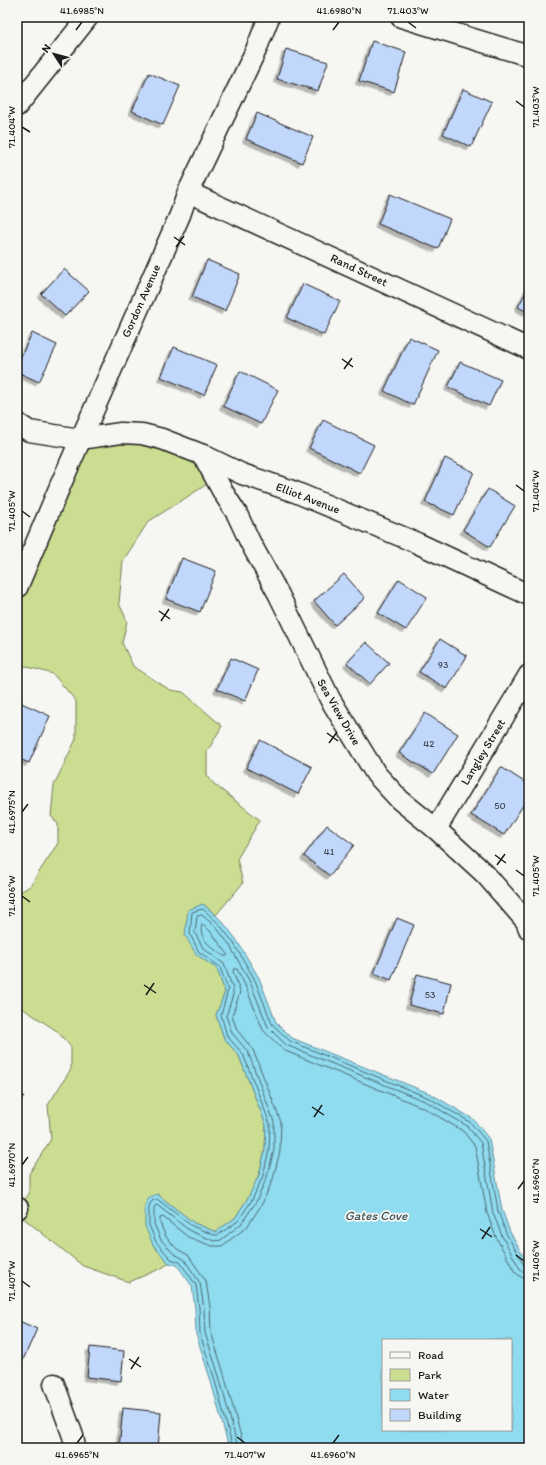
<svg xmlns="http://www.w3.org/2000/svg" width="546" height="1465" font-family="Itim,sans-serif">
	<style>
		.green { fill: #cbdd91; stroke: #747c56 }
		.water { fill: #8fdbef; stroke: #618f9b; fill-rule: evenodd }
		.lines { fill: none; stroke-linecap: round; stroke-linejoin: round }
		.shore { stroke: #4a6870; stroke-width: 1 }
		.building { fill: #c1d7fb; stroke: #1c1c1c; filter: url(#shadow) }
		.minor-casing { stroke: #1c1c1c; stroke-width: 23 }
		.minor { stroke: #f6f6f2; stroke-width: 20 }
		.ticks { fill: none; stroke: #1c1c1c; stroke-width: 1.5 }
		.labels { text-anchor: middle; stroke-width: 3.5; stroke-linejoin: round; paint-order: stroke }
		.number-label { font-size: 10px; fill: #454b54 }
		.street-label { font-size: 12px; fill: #1c1c1c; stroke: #f6f6f2 }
		.water-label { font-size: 13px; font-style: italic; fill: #3e555b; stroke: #f6f6f2 }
		.neatline { fill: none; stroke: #1c1c1c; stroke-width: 1.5 }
		.ticks-label { font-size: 10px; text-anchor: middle; fill: #1c1c1c }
	</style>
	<defs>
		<filter id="shadow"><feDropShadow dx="-3.5" dy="3.5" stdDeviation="0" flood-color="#0004"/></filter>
	</defs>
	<rect width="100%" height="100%" fill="#f6f6f2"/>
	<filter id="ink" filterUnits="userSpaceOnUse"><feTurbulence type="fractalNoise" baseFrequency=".025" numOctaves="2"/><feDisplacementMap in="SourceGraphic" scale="8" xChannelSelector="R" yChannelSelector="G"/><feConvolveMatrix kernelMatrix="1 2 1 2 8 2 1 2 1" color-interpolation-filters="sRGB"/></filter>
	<g filter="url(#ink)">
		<polygon class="green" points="122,430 206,456 212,481 148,522 123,561 119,603 127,621 122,643 133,666 170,690 183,692 222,726 207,752 207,775 214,784 260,820 237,859 243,883 216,915 203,904 196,954 217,969 225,992 216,1015 224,1038 239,1056 266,1125 265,1149 259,1175 248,1198 235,1218 216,1232 194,1223 157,1194 153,1245 169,1263 162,1268 129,1282 83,1266 17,1213 17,1209 29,1194 29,1174 51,1139 48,1105 71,1069 71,1047 57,1031 19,1006 17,1006 17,894 30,886 58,843 58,824 51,816 54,785 76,739 76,701 53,674 17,664 17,582 79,435"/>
		<path class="water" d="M 203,904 L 222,921 L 236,939 L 259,978 L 276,1022 L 292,1038 L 431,1094 L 473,1119 L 489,1139 L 502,1210 L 510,1232 L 529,1267 L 529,1448 L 229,1448 L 210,1378 L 196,1334 L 195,1308 L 192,1286 L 177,1265 L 169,1263 L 153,1245 L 145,1226 L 145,1204 L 147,1202 L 148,1198 L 157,1194 L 194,1223 L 216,1232 L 235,1218 L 248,1198 L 259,1175 L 265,1150 L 266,1125 L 239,1056 L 224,1038 L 216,1015 L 225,992 L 217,969 L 196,954 L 185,935 L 188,910 ZM 383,1340 L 511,1340 L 511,1430 L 383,1430 Z"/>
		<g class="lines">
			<g class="shore">
				<path d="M 202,925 L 204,925 L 211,932 L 227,953 L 227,956 L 224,956 C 214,949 197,939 202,925 Z"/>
				<polyline points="233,1448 214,1377 200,1334 199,1308 196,1285 180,1262 171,1259 156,1242 149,1225 149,1206 152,1201 157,1199 192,1226 214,1235 218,1235 238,1221 252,1200 263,1176 269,1150 270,1124 243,1054 227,1036 221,1015 228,990 220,967 199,952 190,934 192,912 203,909 219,924 233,942 255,980 272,1024 290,1041 429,1098 470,1122 486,1141 498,1211 506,1233 524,1265 529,1268"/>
				<polyline points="238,1448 219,1376 205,1333 204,1308 200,1283 184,1259 174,1254 161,1240 154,1224 154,1207 157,1205 190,1231 214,1241 221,1240 241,1224 256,1202 267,1177 274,1150 274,1122 248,1052 232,1033 226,1016 233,995 233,989 224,964 203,948 195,933 197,916 202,915 216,927 229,944 250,982 268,1027 286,1045 427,1102 467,1126 481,1143 493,1213 502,1236 520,1269 524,1272 529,1273"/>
				<polyline points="244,1448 224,1374 211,1332 210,1307 206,1281 188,1255 177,1249 166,1237 160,1223 160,1218 163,1217 188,1237 212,1246 222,1246 247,1227 262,1204 273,1179 280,1151 281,1122 253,1050 237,1030 232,1016 240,992 233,971 234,969 237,969 245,985 263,1030 283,1050 424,1108 463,1131 475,1146 487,1213 496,1237 515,1272 521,1277 529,1279"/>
			</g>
		</g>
		<g class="building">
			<polygon points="372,41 406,52 394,92 359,81"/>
			<polygon points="286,49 328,62 318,91 277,79"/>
			<polygon points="149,73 180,86 163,125 132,111"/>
			<polygon points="463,89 492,102 471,147 443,134"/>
			<polygon points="257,113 313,137 302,163 246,139"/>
			<polygon points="390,194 450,219 438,249 378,224"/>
			<polygon points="207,260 240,274 225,311 192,297"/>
			<polygon points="64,269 89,291 65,316 41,294"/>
			<polygon points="303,284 340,301 324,335 287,318"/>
			<polygon points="529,286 529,313 518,307"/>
			<polygon points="32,333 57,345 39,382 17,372 17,365"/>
			<polygon points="409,337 438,350 413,405 384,391"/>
			<polygon points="174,347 217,365 204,395 161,377"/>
			<polygon points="460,362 501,380 489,406 448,387"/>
			<polygon points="240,371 278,390 261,424 223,406"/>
			<polygon points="323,420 374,445 360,473 309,448"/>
			<polygon points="445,458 474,472 454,515 425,502"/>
			<polygon points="488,489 515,506 490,547 463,530"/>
			<polygon points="182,558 216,571 200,612 166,599"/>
			<polygon points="344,574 365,598 335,625 314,601"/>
			<polygon points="399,579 427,597 406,630 378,613"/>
			<polygon points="440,639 467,656 447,689 419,672"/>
			<polygon points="366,642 389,663 370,684 347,663"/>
			<polygon points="231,658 258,670 245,701 217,689"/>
			<polygon points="17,701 50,716 29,763 17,758"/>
			<polygon points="425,713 458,734 433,774 399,753"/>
			<polygon points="260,740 312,767 298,794 246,768"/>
			<polygon points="501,767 529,785 529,796 504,835 471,815"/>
			<polygon points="327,825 354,845 330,876 304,856"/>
			<polygon points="397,918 414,925 391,980 374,973"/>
			<polygon points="417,974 451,983 444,1014 409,1005"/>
			<polygon points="17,1091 24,1096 17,1104"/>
			<polygon points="17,1320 37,1329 17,1373"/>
			<polygon points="90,1347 124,1351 121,1381 87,1377"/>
			<polygon points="123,1408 161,1412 158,1448 119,1448"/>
		</g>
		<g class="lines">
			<g class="minor-casing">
				<g id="minor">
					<polyline points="401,17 529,56"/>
					<polyline points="17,106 88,17"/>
					<polyline points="188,192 529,349"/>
					<polyline points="17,423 29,431 80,439 121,433 142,434 162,439 203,455 242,474 295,492 417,543 529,595"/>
					<polyline points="203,455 223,492 237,514 250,542 279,595 330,699 376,774 400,800 436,829 485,874 526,921 529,929"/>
					<polyline points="17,588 60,486 180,215 188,192 256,50 269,17"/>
					<polyline points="436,829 529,675"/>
					<polyline points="17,1209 18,1208"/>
					<polyline points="54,1384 73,1436 75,1448"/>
				</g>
			</g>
			<use href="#minor" class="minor"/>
		</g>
	</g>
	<path class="ticks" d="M 408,22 L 416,28M 76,30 L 82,22M 333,30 L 339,22M 516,101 L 524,107M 22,127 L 30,132M 174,237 L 185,245M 176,247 L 184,236M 342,359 L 353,367M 344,369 L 352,358M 516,485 L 524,491M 22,511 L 30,517M 159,611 L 170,619M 161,621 L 169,609M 327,733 L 338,741M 329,743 L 337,732M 22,812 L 28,804M 495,855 L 506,863M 497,865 L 505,854M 516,870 L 524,876M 22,896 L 30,902M 144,985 L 156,993M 146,995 L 154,983M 312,1107 L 324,1115M 314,1117 L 322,1105M 22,1165 L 28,1157M 518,1189 L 524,1181M 480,1229 L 492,1237M 482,1239 L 490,1227M 516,1255 L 524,1261M 22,1281 L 30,1287M 129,1359 L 141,1367M 131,1369 L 139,1357M 237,1437 L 245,1443M 77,1443 L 83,1435M 333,1443 L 339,1435"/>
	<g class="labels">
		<g class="number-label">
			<text x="443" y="668">93</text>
			<text x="429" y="747">42</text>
			<text x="500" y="809">50</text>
			<text x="329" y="855">41</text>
			<text x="430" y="998">53</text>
		</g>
		<g class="street-label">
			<text transform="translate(359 270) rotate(25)" y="4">Rand Street</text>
			<text transform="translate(141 301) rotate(-66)" y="4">Gordon Avenue</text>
			<text transform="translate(308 498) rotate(21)" y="4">Elliot Avenue</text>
			<text transform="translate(339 712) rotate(60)" y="4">Sea View Drive</text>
			<text transform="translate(483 752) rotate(-59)" y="4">Langley Street</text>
		</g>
		<g class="water-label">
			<text x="376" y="1220">Gates Cove</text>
		</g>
	</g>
	<rect width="546" height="1465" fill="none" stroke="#f6f6f2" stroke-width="44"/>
	<rect x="382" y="1339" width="130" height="92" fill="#f6f6f2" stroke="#9f9f9c"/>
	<rect x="390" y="1352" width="20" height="6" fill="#f6f6f2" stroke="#9f9f9c"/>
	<text x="418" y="1359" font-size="12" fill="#1c1c1c">Road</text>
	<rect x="390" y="1369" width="20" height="12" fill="#cbdd91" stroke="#9f9f9c"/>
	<text x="418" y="1379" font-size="12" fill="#1c1c1c">Park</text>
	<rect x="390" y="1389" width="20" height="12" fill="#8fdbef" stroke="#9f9f9c"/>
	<text x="418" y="1399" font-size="12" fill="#1c1c1c">Water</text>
	<rect x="390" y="1409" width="20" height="12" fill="#c1d7fb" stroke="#9f9f9c"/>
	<text x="418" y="1419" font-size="12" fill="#1c1c1c">Building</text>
	<g transform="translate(54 54) rotate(306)" stroke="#f6f6f2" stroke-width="3" paint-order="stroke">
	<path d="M0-3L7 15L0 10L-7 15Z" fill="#1c1c1c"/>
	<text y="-6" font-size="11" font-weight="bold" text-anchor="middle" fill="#1c1c1c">N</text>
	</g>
	<rect x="22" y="22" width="502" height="1421" class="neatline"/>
	<g class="ticks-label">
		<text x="82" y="14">41.6985°N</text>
		<text x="339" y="14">41.6980°N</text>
		<text x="408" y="14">71.403°W</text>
		<text transform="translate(535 107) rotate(-90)" y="4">71.403°W</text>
		<text transform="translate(11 127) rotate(-90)" y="4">71.404°W</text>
		<text transform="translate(535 491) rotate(-90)" y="4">71.404°W</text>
		<text transform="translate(11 511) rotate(-90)" y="4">71.405°W</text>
		<text transform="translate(11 812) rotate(-90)" y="4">41.6975°N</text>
		<text transform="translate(535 876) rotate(-90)" y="4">71.405°W</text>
		<text transform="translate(11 896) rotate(-90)" y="4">71.406°W</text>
		<text transform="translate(11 1165) rotate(-90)" y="4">41.6970°N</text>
		<text transform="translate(535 1181) rotate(-90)" y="4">41.6960°N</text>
		<text transform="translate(535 1261) rotate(-90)" y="4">71.406°W</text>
		<text transform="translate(11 1281) rotate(-90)" y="4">71.407°W</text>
		<text x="77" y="1458">41.6965°N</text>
		<text x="245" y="1458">71.407°W</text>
		<text x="333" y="1458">41.6960°N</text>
	</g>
</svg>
